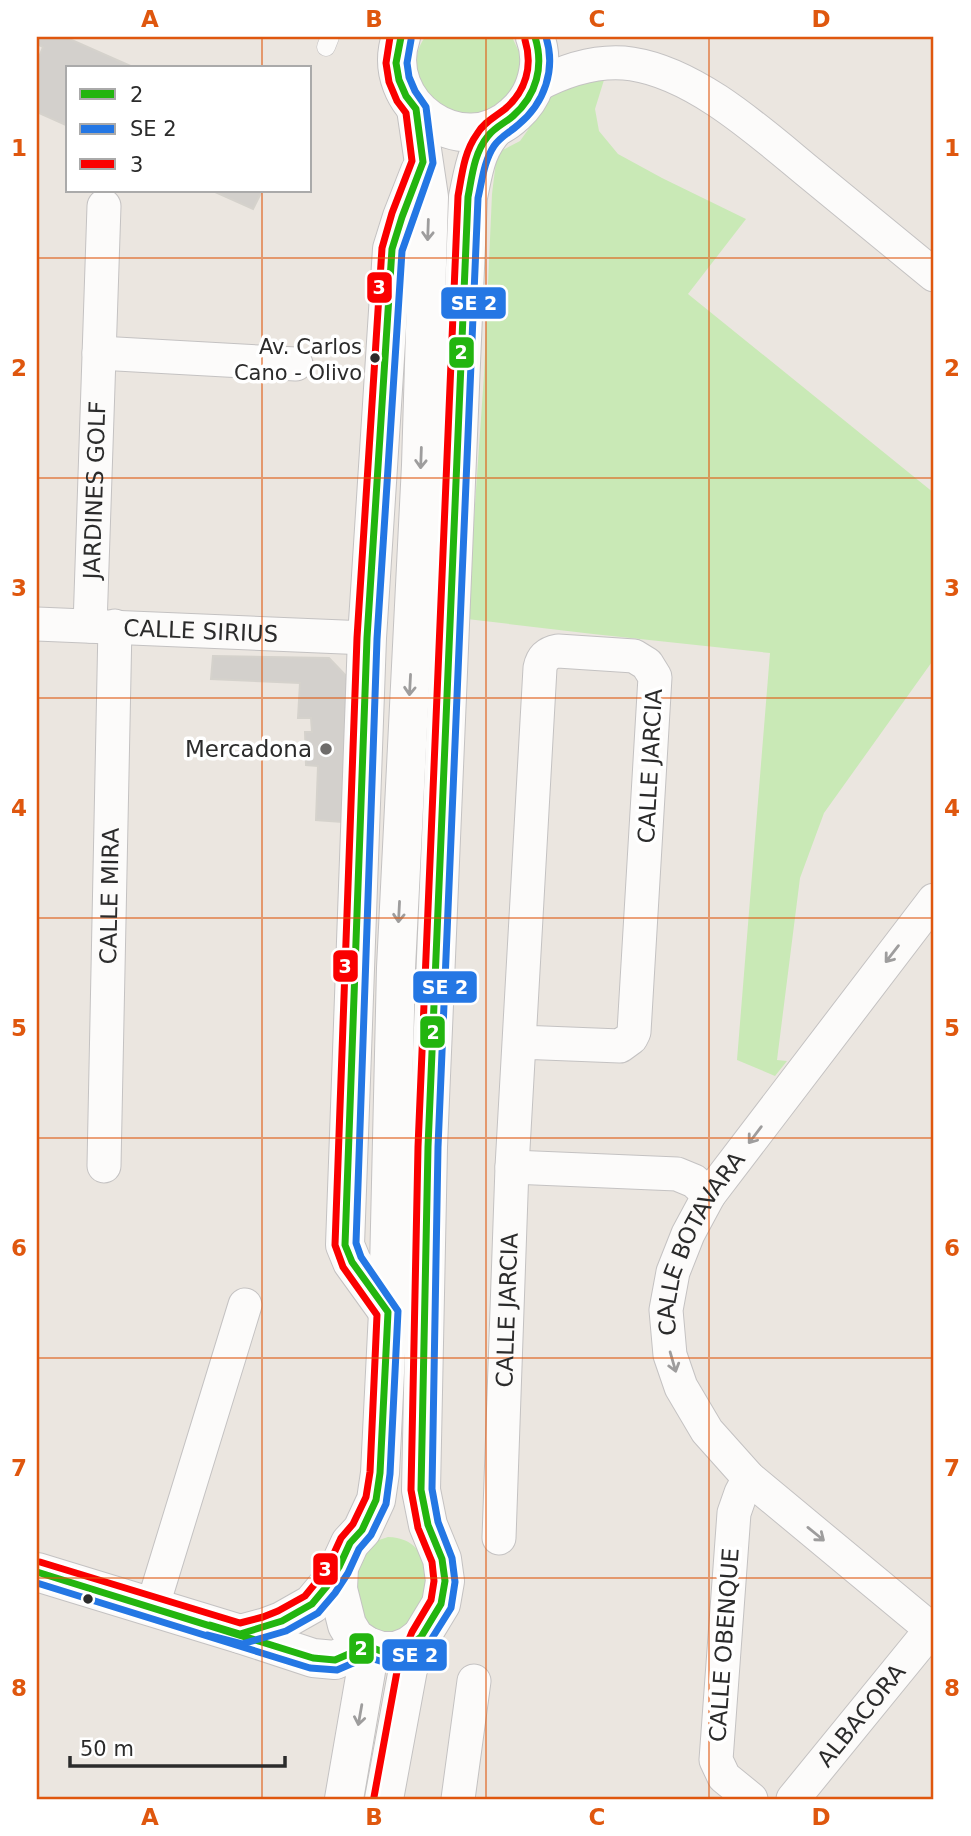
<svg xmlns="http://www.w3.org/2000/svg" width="971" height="1836" font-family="'DejaVu Sans',sans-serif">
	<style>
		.green { fill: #c9e9b6 }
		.building { fill: #d3d0cc; stroke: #d5d2cc; stroke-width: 2 }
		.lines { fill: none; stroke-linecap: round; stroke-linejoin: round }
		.lane-casing { stroke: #c4c2c2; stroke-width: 19 }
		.street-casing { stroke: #c4c2c2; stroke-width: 35 }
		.secondary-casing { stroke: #c4c2c2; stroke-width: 40 }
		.lane { stroke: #fcfbfa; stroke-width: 18 }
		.street { stroke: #fcfbfa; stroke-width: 33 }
		.secondary { stroke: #fcfbfa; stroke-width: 38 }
		.bus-1-casing { stroke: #fff; stroke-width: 12 }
		.bus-2-casing { stroke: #fff; stroke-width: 12 }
		.bus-3-casing { stroke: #fff; stroke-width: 12 }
		.bus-1 { stroke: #23b50f; stroke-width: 7 }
		.bus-2 { stroke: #2477e4; stroke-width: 7 }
		.bus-3 { stroke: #fa0000; stroke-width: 7 }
		.oneway { stroke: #9e9d9d }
		.grid { fill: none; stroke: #df570e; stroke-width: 2; stroke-opacity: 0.55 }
		.bus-dot { fill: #2b2b2b; stroke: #fff; stroke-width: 2.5 }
		.poi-dot { fill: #6e6c6a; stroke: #fff; stroke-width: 2.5 }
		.labels { text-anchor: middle; stroke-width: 7; stroke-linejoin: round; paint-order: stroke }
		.bus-label { font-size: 21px; fill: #2b2b2b; stroke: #fff; text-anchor: end }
		.street-label { font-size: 23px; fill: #2b2b2b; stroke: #fff }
		.poi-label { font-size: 23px; fill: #2b2b2b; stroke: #fff; text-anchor: end }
		.line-badge { stroke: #fff; stroke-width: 2.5 }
		.badge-label { font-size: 19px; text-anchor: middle; font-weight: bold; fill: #fff }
		.neatline { fill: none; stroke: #df570e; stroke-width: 2.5 }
		.grid-label { font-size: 23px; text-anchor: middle; font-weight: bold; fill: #df570e }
	</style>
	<rect width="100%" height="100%" fill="#ebe6e0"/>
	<g class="green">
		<path d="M 425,37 L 512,37 L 521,56 L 516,90 L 475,119 L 429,101 C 419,78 409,60 425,37 Z"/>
		<polygon points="604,80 595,109 599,131 618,154 662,178 746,219 688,294 934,493 934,659 824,813 800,878 777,1060 787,1061 775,1076 737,1060 770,653 593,634 467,619 484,375 492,194 497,153 520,141 535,120 553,83"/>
		<path d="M 388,1537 C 414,1538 424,1553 426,1576 C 427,1581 429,1589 428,1593 C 426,1602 410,1623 405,1632 L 379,1634 L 368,1625 L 353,1587 L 359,1560 L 376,1541 Z"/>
	</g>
	<g class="building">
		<polygon points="37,37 65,37 135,68 68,68 68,126 37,112 37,62 43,47 37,44"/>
		<polygon points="213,191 262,191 253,209"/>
		<polygon points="213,656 329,658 350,680 342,822 316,820 318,766 306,765 305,732 312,732 311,718 298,718 300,683 211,679"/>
	</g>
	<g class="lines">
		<g class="lane-casing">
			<polyline id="lane" points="326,47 330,37"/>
		</g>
		<g class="street-casing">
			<g id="street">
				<path d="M 535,86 C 565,70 597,59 632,64 C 697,74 761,133 811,174 C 852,208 893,241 934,275"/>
				<polyline points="99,353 296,364"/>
				<path id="s1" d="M 37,624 L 367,638"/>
				<path id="s2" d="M 90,626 L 104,206"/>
				<path id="s3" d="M 104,1166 L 115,626"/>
				<polyline points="512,1167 677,1174 694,1181 709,1195"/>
				<polyline points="749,1478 741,1493 734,1513 716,1760 724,1777 751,1799"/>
				<path id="s4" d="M 499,1538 L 512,1167 L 540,668 C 542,658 547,653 558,651 L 634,656 L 647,664 L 655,677 L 634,1032 L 631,1038 L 620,1046 L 519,1042"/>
				<polyline points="152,1608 245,1305"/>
				<path id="s5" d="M 931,1629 L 749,1478 L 707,1431 L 681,1387 L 670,1355 L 666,1310 L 673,1272 L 688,1234 L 709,1195 L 934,900"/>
				<polyline points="458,1799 474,1681"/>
				<path id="s6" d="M 793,1799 L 934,1626"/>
			</g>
		</g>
		<g class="secondary-casing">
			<g id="secondary">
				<path d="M 401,37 C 378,104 462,164 515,114 C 524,106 531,96 535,84 C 540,69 541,52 535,37"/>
				<polyline points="416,109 429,197 421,465 396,968 388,1312 380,1473 376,1500 362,1530 350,1543 339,1567 338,1589 347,1625 355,1638 367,1646 381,1651 396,1651 409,1646 421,1637"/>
				<polyline points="388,1312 352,1262 345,1245 367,638 392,249 402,217 420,171"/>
				<polyline points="37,1572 240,1634 313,1658 335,1660 367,1646"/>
				<polyline points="240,1634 266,1627 282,1621 312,1604 327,1586 339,1567"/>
				<polyline points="344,1799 370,1648"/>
				<path d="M 384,1799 L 408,1669 L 421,1637 L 441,1604 L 445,1581 L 442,1559 L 428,1525 L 421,1490 L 428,1147 L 468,197 C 474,169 476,148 496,127"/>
			</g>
		</g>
		<use href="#lane" class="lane"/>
		<use href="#street" class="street"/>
		<use href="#secondary" class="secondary"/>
		<g class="bus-1-casing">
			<g id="bus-1">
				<path d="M 37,1572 L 313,1658 L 335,1660 L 367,1646 L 381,1651 L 396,1651 L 409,1646 L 421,1637 L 441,1604 L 445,1581 L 442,1559 L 428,1525 L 421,1490 L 428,1147 L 468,197 C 472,176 474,153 488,136 C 495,127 505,123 513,116 C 537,95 544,66 535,37"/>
				<polyline points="210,1625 240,1634 282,1621 312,1604 327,1586 339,1567 350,1543 362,1530 376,1500 380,1473 388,1312 352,1262 345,1245 367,638 392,249 402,217 423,162 416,109 406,96 399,80 396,63 401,37"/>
			</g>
		</g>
		<g class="bus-2-casing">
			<g id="bus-2">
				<path d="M 37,1583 L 310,1668 L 337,1670 L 367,1657 L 380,1661 L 397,1661 L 415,1655 L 429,1643 L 451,1608 L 455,1582 L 452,1558 L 438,1522 L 432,1489 L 438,1147 L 478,198 C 482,181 484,161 494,146 C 500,137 510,132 518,125 C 545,103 556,69 546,37"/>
				<polyline points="207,1635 242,1644 286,1631 318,1613 335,1593 348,1573 359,1549 371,1535 386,1504 390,1474 398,1311 361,1257 356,1243 377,639 402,251 433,163 426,107 415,91 409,77 407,63 411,40"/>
			</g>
		</g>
		<g class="bus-3-casing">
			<g id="bus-3">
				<polyline points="40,1562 240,1623 263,1617 278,1611 305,1596 318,1580 330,1562 341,1538 353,1524 366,1497 370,1472 377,1315 343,1267 335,1245 357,638 382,248 392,213 412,161 406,113 397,101 389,82 386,63 390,37"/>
				<path d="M 374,1797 L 398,1666 L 412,1632 L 431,1600 L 434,1581 L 432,1562 L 418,1528 L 411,1490 L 418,1147 L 458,196 C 462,174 464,152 477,134 C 484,122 495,117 505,109 C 526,91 533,66 525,40"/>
			</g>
		</g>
		<use href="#bus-1" class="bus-1"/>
		<use href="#bus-2" class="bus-2"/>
		<use href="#bus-3" class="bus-3"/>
	</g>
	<defs><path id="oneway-shaft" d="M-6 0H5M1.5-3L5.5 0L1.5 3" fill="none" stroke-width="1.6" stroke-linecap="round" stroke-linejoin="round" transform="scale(1.75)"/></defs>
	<g class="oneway">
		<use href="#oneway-shaft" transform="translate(428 230) rotate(92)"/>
		<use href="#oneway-shaft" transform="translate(421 458) rotate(92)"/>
		<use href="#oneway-shaft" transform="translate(410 685) rotate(93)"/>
		<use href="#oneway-shaft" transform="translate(399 912) rotate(93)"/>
		<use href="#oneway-shaft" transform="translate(892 954) rotate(128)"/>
		<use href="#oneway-shaft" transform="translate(755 1135) rotate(127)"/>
		<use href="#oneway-shaft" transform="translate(673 1362) rotate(74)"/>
		<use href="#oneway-shaft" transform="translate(816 1534) rotate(39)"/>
		<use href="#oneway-shaft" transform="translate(360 1715) rotate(100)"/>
	</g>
	<path class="grid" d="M 262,37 L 262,68M 486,37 L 486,1799M 709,37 L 709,1799M 262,191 L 262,1799M 37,258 L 934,258M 37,478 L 934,478M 37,698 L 934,698M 37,918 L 934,918M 37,1138 L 934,1138M 37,1358 L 934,1358M 37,1578 L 934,1578"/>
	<g class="bus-dot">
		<circle cx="375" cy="358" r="6"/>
		<circle cx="88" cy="1599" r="6"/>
	</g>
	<circle class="poi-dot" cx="326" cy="749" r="7"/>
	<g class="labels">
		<g class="bus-label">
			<text x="362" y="354">Av. Carlos<tspan x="362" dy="26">Cano - Olivo</tspan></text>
		</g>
		<g class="street-label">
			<text dy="8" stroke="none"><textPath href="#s2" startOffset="136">JARDINES GOLF</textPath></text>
			<text dy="8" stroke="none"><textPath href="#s1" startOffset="164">CALLE SIRIUS</textPath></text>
			<text transform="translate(650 766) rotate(-87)" y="8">CALLE JARCIA</text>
			<text dy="8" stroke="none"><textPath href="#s3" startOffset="270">CALLE MIRA</textPath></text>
			<text dy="8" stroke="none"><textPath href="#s5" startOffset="504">CALLE BOTAVARA</textPath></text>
			<text dy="8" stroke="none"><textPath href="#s4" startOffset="228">CALLE JARCIA</textPath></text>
			<text transform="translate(724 1645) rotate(-86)" y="8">CALLE OBENQUE</text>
			<text dy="8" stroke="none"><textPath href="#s6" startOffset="108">ALBACORA</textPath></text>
		</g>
		<g class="poi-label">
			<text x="312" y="757">Mercadona</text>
		</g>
	</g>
	<g class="line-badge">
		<rect x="366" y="271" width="27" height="33" rx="7" fill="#fa0000"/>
		<rect x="440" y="286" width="67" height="34" rx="7" fill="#2477e4"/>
		<rect x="448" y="336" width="27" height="33" rx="7" fill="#23b50f"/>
		<rect x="332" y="949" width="27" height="34" rx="7" fill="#fa0000"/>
		<rect x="412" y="970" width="66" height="34" rx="7" fill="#2477e4"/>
		<rect x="419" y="1015" width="27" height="34" rx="7" fill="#23b50f"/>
		<rect x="312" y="1552" width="27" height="34" rx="7" fill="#fa0000"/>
		<rect x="348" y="1632" width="27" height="33" rx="7" fill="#23b50f"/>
		<rect x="381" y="1638" width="67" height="34" rx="7" fill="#2477e4"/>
	</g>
	<g class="badge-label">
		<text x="379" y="294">3</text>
		<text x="474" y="310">SE 2</text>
		<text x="461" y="359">2</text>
		<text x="345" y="973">3</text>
		<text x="445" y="994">SE 2</text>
		<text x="433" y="1039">2</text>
		<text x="325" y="1576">3</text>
		<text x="361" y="1655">2</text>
		<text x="415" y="1662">SE 2</text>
	</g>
	<rect width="971" height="1836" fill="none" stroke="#ffffff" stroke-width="77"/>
	<rect x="66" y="66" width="245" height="126" fill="#ffffff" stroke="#aaaaaa" stroke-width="2"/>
	<rect x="80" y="89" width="35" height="10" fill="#23b50f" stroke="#aaaaaa" stroke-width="2"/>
	<text x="130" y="102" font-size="21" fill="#2b2b2b">2</text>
	<rect x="80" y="124" width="35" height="10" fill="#2477e4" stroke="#aaaaaa" stroke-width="2"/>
	<text x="130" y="136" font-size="21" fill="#2b2b2b">SE 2</text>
	<rect x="80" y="159" width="35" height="10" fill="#fa0000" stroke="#aaaaaa" stroke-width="2"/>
	<text x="130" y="172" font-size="21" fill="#2b2b2b">3</text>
	<path d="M70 1756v10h215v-10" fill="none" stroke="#2b2b2b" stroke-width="3.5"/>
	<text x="80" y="1756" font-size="21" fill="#2b2b2b" stroke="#ffffff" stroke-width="5" paint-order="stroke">50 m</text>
	<rect x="38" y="38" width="894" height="1760" class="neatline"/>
	<g class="grid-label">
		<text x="150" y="27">A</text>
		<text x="374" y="27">B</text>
		<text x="597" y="27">C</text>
		<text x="821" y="27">D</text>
		<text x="19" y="156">1</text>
		<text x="952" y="156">1</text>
		<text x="19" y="376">2</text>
		<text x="952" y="376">2</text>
		<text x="19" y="596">3</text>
		<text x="952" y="596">3</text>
		<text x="19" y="816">4</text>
		<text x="952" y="816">4</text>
		<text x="19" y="1036">5</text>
		<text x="952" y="1036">5</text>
		<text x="19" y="1256">6</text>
		<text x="952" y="1256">6</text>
		<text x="19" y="1476">7</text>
		<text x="952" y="1476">7</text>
		<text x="19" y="1696">8</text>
		<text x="952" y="1696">8</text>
		<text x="150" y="1825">A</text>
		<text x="374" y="1825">B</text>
		<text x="597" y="1825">C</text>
		<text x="821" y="1825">D</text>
	</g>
</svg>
